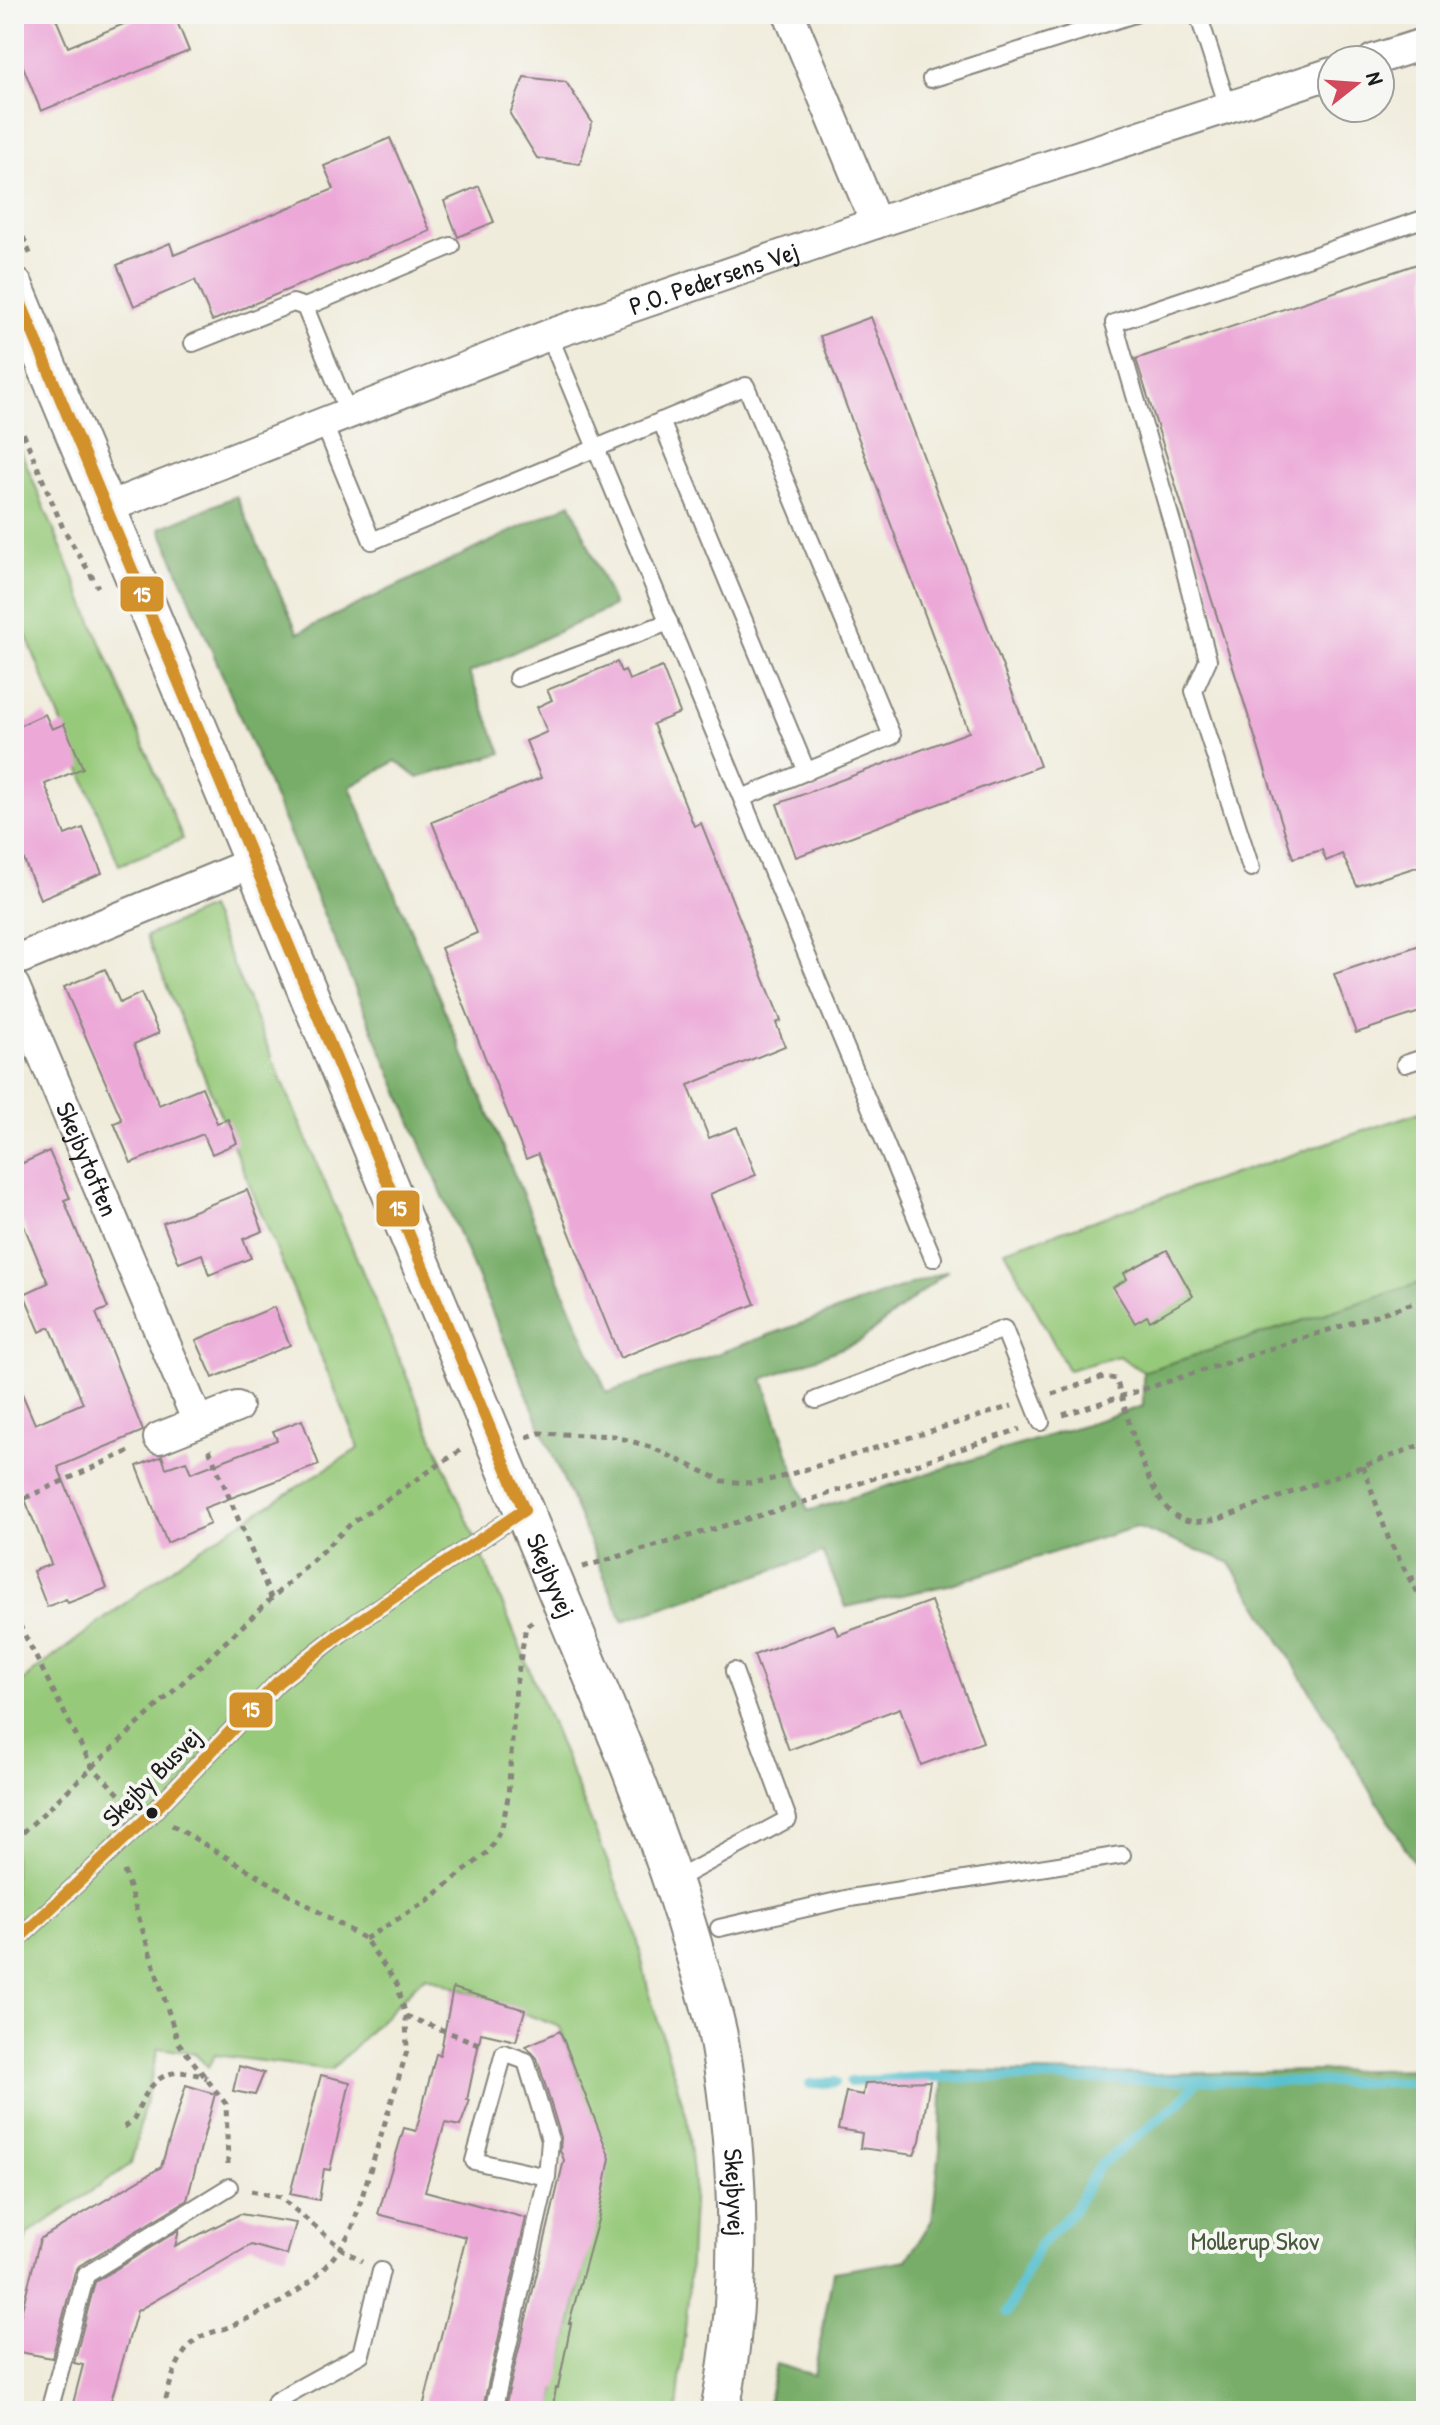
<svg xmlns="http://www.w3.org/2000/svg" width="1440" height="2425" font-family="'Patrick Hand',sans-serif">
	<style>
		.green { fill: #96c979; stroke: #59724a; stroke-width: 2 }
		.forest { fill: #78ad69; stroke: #4a6442; stroke-width: 2 }
		.lines { fill: none; stroke-linecap: round; stroke-linejoin: round }
		.stream { stroke: #54c0ce; stroke-width: 10 }
		.building { fill: #eca9d8 }
		.service-casing { stroke: #86847c; stroke-width: 20 }
		.minor-casing { stroke: #86847c; stroke-width: 34 }
		.tertiary-casing { stroke: #86847c; stroke-width: 42 }
		.path { stroke: #86847c; stroke-width: 5; stroke-dasharray: 6 6; stroke-linecap: butt }
		.service { stroke: #fff; stroke-width: 16 }
		.minor { stroke: #fff; stroke-width: 30 }
		.tertiary { stroke: #fff; stroke-width: 38 }
		.bus-1-casing { stroke: #f6f6f2; stroke-width: 18 }
		.bus-1 { stroke: #d2912a; stroke-width: 12 }
		.bus-dot { fill: #1c1c1c; stroke: #f6f6f2; stroke-width: 3 }
		.labels { text-anchor: middle; stroke-width: 8; stroke-linejoin: round; paint-order: stroke }
		.street-label { font-size: 26px; fill: #1c1c1c; stroke: #f6f6f2 }
		.park-label { font-size: 26px; fill: #47593d; stroke: #f6f6f2 }
		.line-badge { stroke: #f6f6f2; stroke-width: 3 }
		.badge-label { font-size: 22px; text-anchor: middle; font-weight: bold; fill: #fff }
	</style>
	<rect width="100%" height="100%" fill="#f6f6f2"/>
	<filter id="ink" filterUnits="userSpaceOnUse"><feTurbulence type="fractalNoise" baseFrequency=".0125" numOctaves="2"/><feDisplacementMap in="SourceGraphic" scale="16" xChannelSelector="R" yChannelSelector="G"/><feConvolveMatrix kernelMatrix="1 2 1 2 8 2 1 2 1" color-interpolation-filters="sRGB"/></filter>
	<filter id="wash" filterUnits="userSpaceOnUse"><feTurbulence type="fractalNoise" baseFrequency=".006" numOctaves="4" result="noise"/><feDisplacementMap in="SourceGraphic" scale="32" xChannelSelector="R" yChannelSelector="G"/><feGaussianBlur stdDeviation="1.8" result="paint"/><feColorMatrix in="noise" values="0 0 0 0 0 0 0 0 0 0 0 0 0 0 0 0 0 1.4 0 .05"/><feComposite in="paint" operator="in"/></filter>
	<g filter="url(#wash)">
		<rect width="100%" height="100%" fill="#f0ecdb"/>
		<g class="green">
			<polygon points="14,435 183,839 119,865 14,605"/>
			<polygon points="209,908 491,1576 635,1929 648,1988 687,2118 694,2182 688,2299 677,2411 551,2411 608,2165 560,2027 425,1976 331,2070 215,2055 208,2067 194,2053 158,2048 131,2164 27,2235 14,2280 14,1689 36,1670 191,1554 359,1448 146,936"/>
			<polygon points="1426,1110 1426,1281 1143,1372 1119,1356 1068,1370 1005,1250"/>
		</g>
		<g class="forest">
			<polygon points="236,496 298,633 571,503 614,606 469,673 502,753 418,778 396,761 350,787 607,1393 948,1271 860,1341 763,1379 808,1511 1143,1406 1143,1372 1426,1281 1426,1882 1258,1605 1229,1562 1136,1527 948,1585 846,1607 823,1553 623,1621 160,528"/>
			<polygon points="1426,2069 1426,2411 766,2411 776,2364 814,2375 833,2272 907,2260 932,2220 940,2150 943,2071 1156,2074"/>
		</g>
		<g class="lines">
			<g class="stream">
				<polyline points="850,2082 924,2077 1426,2083"/>
				<polyline points="810,2084 835,2082"/>
				<polyline points="1007,2313 1038,2247 1074,2210 1098,2167 1180,2102 1197,2081"/>
			</g>
		</g>
		<g id="blocks">
			<g class="building">
				<polygon points="14,14 54,14 68,47 148,14 174,14 189,51 41,111 14,44"/>
				<polygon points="524,77 566,82 592,122 580,164 537,158 510,114"/>
				<polygon points="390,138 430,231 212,321 195,280 134,306 117,265 170,243 174,255 334,189 324,166"/>
				<polygon points="479,186 494,222 458,237 444,201"/>
				<polygon points="1426,261 1426,864 1357,886 1342,854 1326,861 1322,850 1293,858 1136,359"/>
				<polygon points="871,317 1040,766 796,857 777,804 969,732 820,336"/>
				<polygon points="617,662 621,672 625,670 629,680 662,667 680,713 653,724 694,826 701,823 781,1021 776,1023 785,1046 688,1085 709,1138 737,1127 756,1175 710,1194 755,1304 620,1358 538,1154 526,1159 441,948 477,933 432,822 541,778 526,741 547,732 537,707 552,700 547,690"/>
				<polygon points="45,714 52,729 64,724 83,768 45,784 65,835 83,828 102,873 40,899 14,836 14,728"/>
				<polygon points="1426,943 1426,1010 1356,1033 1334,974"/>
				<polygon points="105,969 120,1003 141,993 159,1033 134,1044 159,1105 202,1087 217,1123 228,1119 237,1143 212,1154 203,1134 131,1163 114,1123 122,1120 64,987"/>
				<polygon points="49,1151 70,1198 64,1200 108,1308 96,1313 143,1431 58,1467 107,1588 68,1603 66,1599 47,1607 33,1571 51,1564 14,1472 14,1375 35,1424 83,1403 50,1327 40,1332 24,1294 48,1283 21,1219 14,1222 14,1167"/>
				<polygon points="247,1190 263,1231 243,1239 251,1258 209,1275 202,1254 179,1263 163,1223"/>
				<polygon points="1167,1250 1193,1296 1150,1321 1147,1316 1135,1323 1113,1287 1127,1279 1124,1273"/>
				<polygon points="274,1307 290,1345 213,1378 196,1340"/>
				<polygon points="302,1420 319,1465 204,1508 210,1524 167,1543 137,1466 162,1456 166,1468 186,1461 191,1473 277,1440 273,1431"/>
				<polygon points="931,1601 983,1742 921,1765 900,1708 789,1750 754,1655 834,1625 838,1635"/>
				<polygon points="453,1988 525,2010 516,2041 481,2033 467,2100 470,2100 460,2126 445,2123 425,2191 526,2218 482,2411 422,2411 466,2237 378,2214 404,2128 416,2131 436,2054 440,2055"/>
				<polygon points="560,2031 610,2158 598,2220 569,2323 571,2323 558,2388 556,2388 552,2411 504,2411 564,2160 560,2150 561,2137 537,2058 526,2046"/>
				<polygon points="239,2066 264,2073 255,2095 233,2091"/>
				<polygon points="321,2075 350,2082 330,2170 324,2169 319,2200 290,2194"/>
				<polygon points="930,2081 920,2141 914,2155 860,2148 862,2133 838,2129 846,2092 863,2095 865,2083"/>
				<polygon points="186,2085 215,2094 187,2200 79,2266 75,2272 52,2358 14,2351 14,2315 20,2317 40,2239 161,2167"/>
				<polygon points="240,2214 296,2223 287,2255 251,2245 137,2311 108,2411 71,2411 83,2365 74,2363 95,2282 179,2230 175,2247"/>
			</g>
		</g>
	</g>
	<g filter="url(#ink)">
		<use href="#blocks" fill-opacity="0" stroke="#86847c" stroke-width="2"/>
		<g class="lines">
			<g class="service-casing">
				<g id="service">
					<polyline points="1198,14 1228,107"/>
					<polyline points="931,79 1135,14"/>
					<polyline points="549,335 933,1258"/>
					<polyline points="193,343 293,303 305,307"/>
					<polyline points="348,412 305,307 451,246"/>
					<polyline points="661,421 807,772"/>
					<polyline points="323,422 372,541 746,386 892,736 742,798"/>
					<polyline points="517,678 669,622"/>
					<polyline points="1251,868 1194,691 1208,660 1175,533 1114,323 1426,218"/>
					<polyline points="1405,1064 1426,1057"/>
					<polyline points="816,1400 1004,1329 1041,1422"/>
					<polyline points="673,1881 788,1819 734,1671"/>
					<polyline points="719,1928 850,1898 1122,1855"/>
					<polyline points="14,1943 152,1813 278,1682 341,1633 524,1510"/>
					<polyline points="49,2411 86,2275 229,2187"/>
					<polyline points="273,2411 276,2401 361,2354 381,2271"/>
					<polyline points="493,2411 547,2177 550,2140 526,2061 504,2053 474,2161 547,2177"/>
				</g>
			</g>
			<g class="minor-casing">
				<g id="minor">
					<polyline points="789,14 876,223"/>
					<polyline points="1373,60 1426,43"/>
					<path id="s1" d="M 106,508 L 549,335 L 876,223 L 1332,73"/>
					<polyline points="14,961 254,862"/>
					<path id="s2" d="M 14,986 L 198,1422"/>
					<polyline points="159,1438 237,1407"/>
				</g>
			</g>
			<g class="tertiary-casing">
				<g id="tertiary">
					<path id="s3" d="M 14,287 L 624,1751 C 652,1821 678,1892 698,1964 C 706,1989 714,2015 719,2041 C 740,2161 744,2291 720,2411"/>
				</g>
			</g>
			<g class="path">
				<polyline points="14,215 31,256"/>
				<polyline points="14,411 63,528 98,587"/>
				<path d="M 1052,1394 L 1104,1377 L 1116,1379 C 1127,1412 1146,1498 1176,1516 C 1189,1524 1203,1521 1219,1519 L 1426,1443"/>
				<polyline points="1063,1415 1426,1299"/>
				<polyline points="527,1437 539,1433 614,1436 653,1448 723,1481 751,1483 778,1478 1012,1406"/>
				<polyline points="209,1449 272,1600"/>
				<polyline points="1363,1466 1389,1540 1426,1610"/>
				<polyline points="14,1503 134,1449"/>
				<polyline points="583,1567 792,1506 1020,1429"/>
				<polyline points="1409,1579 1426,1574"/>
				<polyline points="14,1614 92,1767 128,1803"/>
				<polyline points="14,1841 353,1522 461,1450"/>
				<polyline points="124,1871 178,2042 226,2104 228,2164"/>
				<polyline points="365,1939 427,1901 488,1852 502,1828 508,1797 516,1685 526,1626 533,1621"/>
				<polyline points="406,2016 484,2046"/>
				<path d="M 124,2127 C 134,2121 135,2117 139,2107 C 154,2074 173,2065 207,2078"/>
				<polyline points="251,2191 280,2197 342,2249 362,2261"/>
				<path d="M 163,2411 C 169,2387 174,2362 192,2343 C 200,2334 220,2331 231,2326 C 285,2303 326,2280 353,2226 L 407,2051 L 406,2016 L 397,1984 L 365,1939 L 170,1824"/>
			</g>
			<use href="#service" class="service"/>
			<use href="#minor" class="minor"/>
			<use href="#tertiary" class="tertiary"/>
			<g class="bus-1-casing">
				<polyline id="bus-1" points="14,287 524,1510 341,1633 278,1682 152,1813 14,1943"/>
			</g>
			<use href="#bus-1" class="bus-1"/>
		</g>
	</g>
	<circle class="bus-dot" cx="152" cy="1813" r="7"/>
	<g class="labels">
		<g class="street-label">
			<text dy="9" stroke="none"><textPath href="#s1" startOffset="650">P.O. Pedersens Vej</textPath></text>
			<text dy="9" stroke="none"><textPath href="#s2" startOffset="188">Skejbytoften</textPath></text>
			<text dy="9" stroke="none"><textPath href="#s3" startOffset="1396">Skejbyvej</textPath></text>
			<text transform="translate(152 1777) rotate(-45)" y="9">Skejby Busvej</text>
			<text dy="9" stroke="none"><textPath href="#s3" startOffset="2044">Skejbyvej</textPath></text>
		</g>
		<g class="park-label">
			<text x="1255" y="2250">Mollerup Skov</text>
		</g>
	</g>
	<g class="line-badge">
		<rect x="119" y="575" width="46" height="38" rx="8" fill="#d2912a"/>
		<rect x="375" y="1189" width="46" height="39" rx="8" fill="#d2912a"/>
		<rect x="228" y="1691" width="46" height="38" rx="8" fill="#d2912a"/>
	</g>
	<g class="badge-label">
		<text x="142" y="602">15</text>
		<text x="398" y="1216">15</text>
		<text x="251" y="1717">15</text>
	</g>
	<rect width="1440" height="2425" fill="none" stroke="#f6f6f2" stroke-width="48"/>
	<g transform="translate(1356 84) rotate(73)"><circle r="38" fill="#f6f6f2" stroke="#9f9f9c" stroke-width="2"/>
	<path d="M0-6L14 30L0 20L-14 30Z" fill="#d1495b"/>
	<text y="-12" font-size="22" font-weight="bold" text-anchor="middle" fill="#1c1c1c">N</text>
	</g>
</svg>
